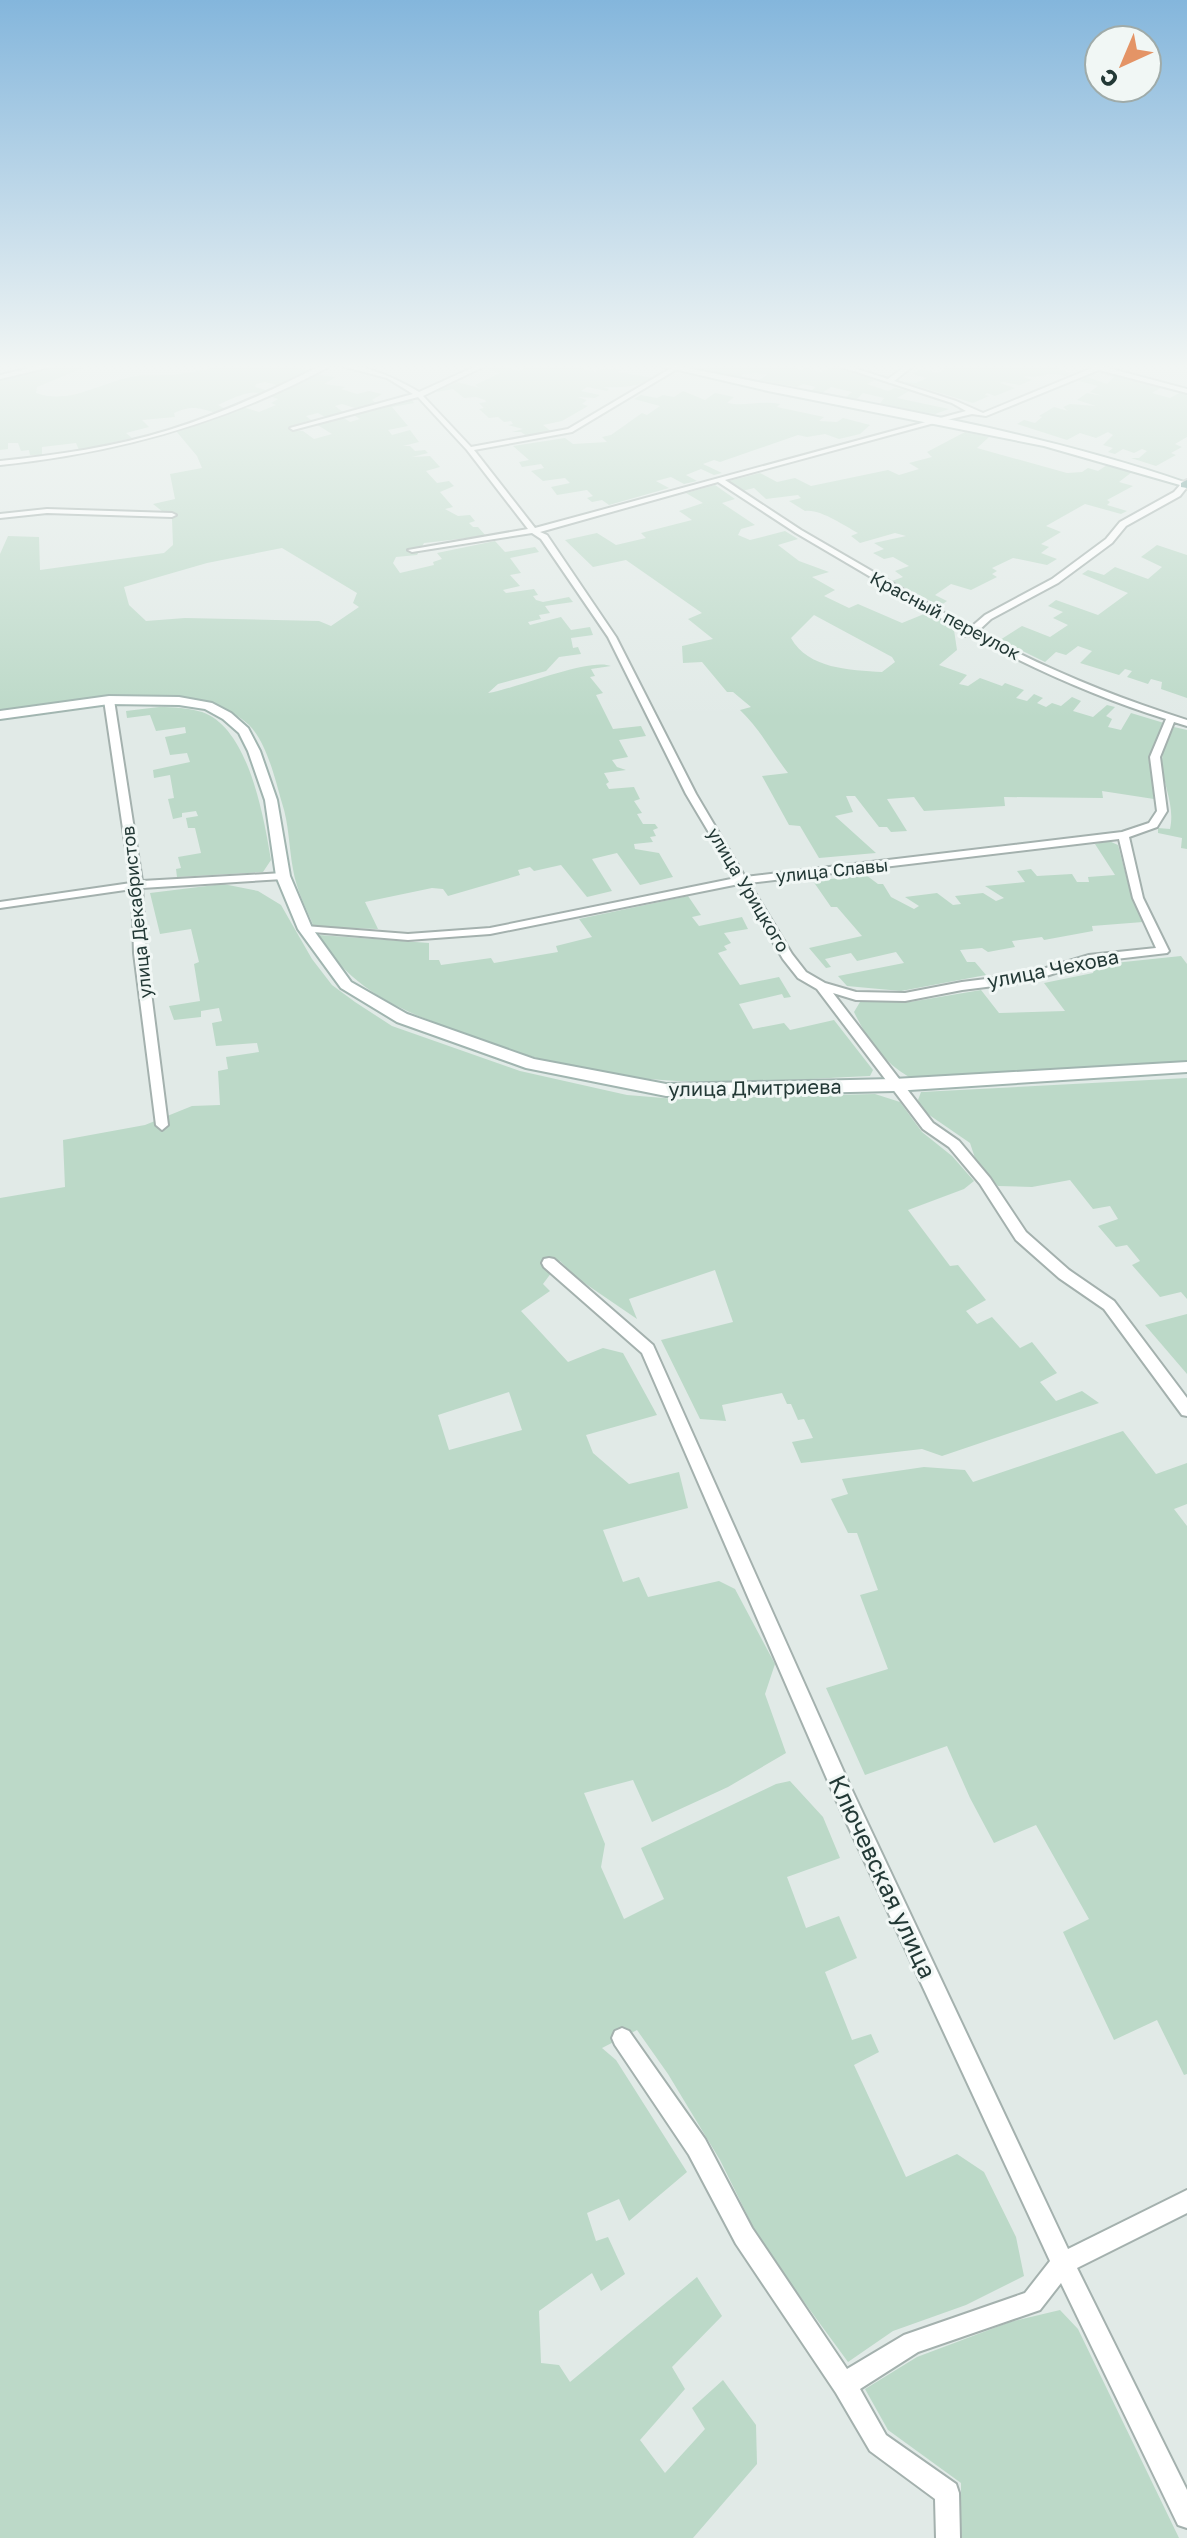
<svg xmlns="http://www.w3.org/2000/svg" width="1187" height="2538" font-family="'Golos Text',sans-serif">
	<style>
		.green { fill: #bcd9c8; fill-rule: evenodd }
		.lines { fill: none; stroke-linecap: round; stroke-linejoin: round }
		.street-casing { stroke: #a4b1ae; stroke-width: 4 }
		.secondary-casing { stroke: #a1b5b0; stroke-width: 4 }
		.primary-casing { stroke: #bdc4c3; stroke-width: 4 }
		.street { fill: #fff; fill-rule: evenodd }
		.secondary { fill: #fff; fill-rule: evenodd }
		.primary { fill: #6a9b95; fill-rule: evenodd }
		.labels { text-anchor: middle; stroke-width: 6; stroke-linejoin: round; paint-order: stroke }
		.far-street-label { font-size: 18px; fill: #233936; stroke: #f1f7f5 }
		.street-label { font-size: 20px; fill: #233936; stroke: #f1f7f5 }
		.near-street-label { font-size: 24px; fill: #233936; stroke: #f1f7f5 }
	</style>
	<rect width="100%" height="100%" fill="#e1eae7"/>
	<g class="green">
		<path d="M 72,363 L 95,363 L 37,387 L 36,393 C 69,405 100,383 131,377 C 143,374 166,376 180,374 C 199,372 216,366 234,363 C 261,358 288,366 311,371 L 280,386 L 265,382 L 256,384 L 255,387 L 269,391 C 261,395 257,391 249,393 C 239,395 226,401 218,405 L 225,409 L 216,413 C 199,408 192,405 174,413 L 175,417 L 142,420 L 149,427 L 126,433 L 132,438 L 79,450 L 76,443 L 42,447 L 42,455 L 30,455 L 29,450 L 21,451 L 18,443 L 8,443 L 8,449 L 0,450 L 0,380 Z"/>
		<path d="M 524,363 L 564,363 L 595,372 L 601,369 L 620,369 L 618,372 L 654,378 C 638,387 621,388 603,387 L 609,389 L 607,391 L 587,387 L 581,391 L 600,395 L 595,398 L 577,397 L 587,400 L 582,404 L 588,406 L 562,421 L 543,425 L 552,432 L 528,437 L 521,432 L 512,432 L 523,429 L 508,425 L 513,424 L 511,421 L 504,422 L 498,417 L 489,418 L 479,409 L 484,408 L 479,403 L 486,402 L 485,400 L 476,397 L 464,398 L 453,389 L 436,392 L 457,382 L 480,388 L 475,385 L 500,373 L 485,368 L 492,365 L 519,371 L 531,365 Z"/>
		<path d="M 696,363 L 790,363 L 798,365 L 794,368 L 800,370 L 818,363 L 809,369 L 821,372 L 836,366 L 875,380 L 867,384 L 888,391 L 895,388 L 909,391 L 897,398 L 949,409 L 935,414 L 879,405 L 884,398 L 863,393 L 855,401 L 844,399 L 852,392 L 831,387 L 822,393 L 811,391 L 816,387 L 803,384 L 797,387 L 759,380 L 767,375 C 762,373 745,372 740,376 L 750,379 L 746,381 L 700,371 L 702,368 L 691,366 Z"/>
		<path d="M 953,363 L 1064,363 L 1067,364 L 1057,369 L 1071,373 L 1066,376 C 1045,371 1041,379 1026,376 L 1024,377 L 1032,380 L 1020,385 L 1003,382 L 1000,383 L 1015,388 L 995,396 L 987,393 L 985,395 L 989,396 L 973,403 L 904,382 L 916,383 L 927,378 L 912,374 L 920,369 L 938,373 Z"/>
		<polygon points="1104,372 1162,387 1152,393 1170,398 1181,392 1187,394 1187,437 1175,444 1182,447 1171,453 1176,455 1156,466 1131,458 1139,458 1147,451 1142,449 1134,453 1123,449 1115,454 1108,452 1113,448 1103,445 1113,435 1108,432 1096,438 1080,433 1067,440 1017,424 1024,420 1035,423 1042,417 1039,416 1054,407 1068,411 1063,407 1070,404 1096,406 1077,400 1087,393 1103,396 1090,392 1098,386 1079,381 1087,377 1107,384 1114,377 1099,373"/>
		<path d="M 312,374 L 336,377 L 324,384 L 346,387 L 341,389 L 357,394 L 369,391 L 382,394 L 372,400 L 377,404 L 355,408 L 342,404 L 335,406 L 343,412 L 325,417 L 318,413 L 306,416 L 311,420 L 292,426 L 294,430 L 303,431 L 314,439 L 332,434 L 316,424 L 341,416 L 350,422 L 360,419 L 352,414 L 412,400 L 414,403 L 392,407 L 408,426 L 388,430 L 392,435 L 410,430 L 419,442 L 403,446 L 410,446 L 415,451 L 425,450 L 428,453 L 412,457 L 430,456 L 440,467 L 426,471 L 437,483 L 449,481 L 454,486 L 440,492 L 453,507 L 445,509 L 458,516 L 470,515 L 475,521 L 469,523 L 473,527 L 478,527 L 486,536 L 424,543 L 417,555 L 396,557 L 393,563 L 400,573 L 434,565 L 433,562 L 442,559 L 437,553 L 495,541 L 505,552 L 535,547 L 539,552 L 510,558 L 521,573 L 510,575 L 520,586 L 503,590 L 506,593 L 534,589 L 538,595 L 533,596 L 536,600 L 543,602 L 569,597 L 573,602 L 545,606 L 550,613 L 539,615 L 541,619 L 528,622 L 530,625 L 561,617 L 571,630 L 590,627 L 593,635 L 571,638 L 573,648 L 578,647 L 581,654 L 559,657 L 546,671 L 498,684 L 488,693 C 515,689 590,657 611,666 L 591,669 L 595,676 L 590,677 L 603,693 L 596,695 L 613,729 L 641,726 L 646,736 L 619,740 L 628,757 L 612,760 L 617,767 L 626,770 L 604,773 L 609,782 L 606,784 L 609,789 L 634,787 L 640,799 L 634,801 L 642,813 L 637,814 L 643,824 L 655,824 L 658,828 L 653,830 L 656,836 L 650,837 L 653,842 L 634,844 L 635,849 L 659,853 L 673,877 L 640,885 L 617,853 L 592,859 L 612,891 L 587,897 L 561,865 L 534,871 L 530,867 L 518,870 L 520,875 L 448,896 L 443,889 L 432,888 L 365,902 L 378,929 L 314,927 C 306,908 296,889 293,869 C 289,848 289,824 282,803 C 275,779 267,743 249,725 C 195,673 67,702 0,712 L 0,554 L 8,536 L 39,537 L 40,570 L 164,553 L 173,545 L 172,519 L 153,504 L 175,499 L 170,474 L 202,468 L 197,456 L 176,431 L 242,407 L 259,412 L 276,405 L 271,403 L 278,399 L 270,396 ZM 282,548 L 357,593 L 353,603 L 359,607 L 331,626 L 319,621 L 185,618 L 146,621 L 129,605 L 124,587 L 207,563 Z"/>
		<path d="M 683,391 L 705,400 L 715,393 L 734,397 L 727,403 C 747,407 760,400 780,404 L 777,407 L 824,417 L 819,421 L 837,422 L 843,418 L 870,425 L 860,434 L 839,439 L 825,434 L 807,437 L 798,435 L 720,462 L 714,460 L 703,464 L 722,473 L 714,475 L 701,469 L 686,475 L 697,481 L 684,484 L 671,477 L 656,481 L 669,488 L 609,505 L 602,500 L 592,502 L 587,498 L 593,496 L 587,490 L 557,495 L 551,487 L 570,483 L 565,478 L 543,481 L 531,471 L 544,468 L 541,464 L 522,467 L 519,462 L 529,460 L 513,446 L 565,438 L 573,444 L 607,442 L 602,437 L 611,435 L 642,413 L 647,415 L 660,406 L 634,399 L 641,395 L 657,398 L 663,395 L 674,397 Z"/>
		<path d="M 965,432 L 989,437 L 977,448 L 1067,473 L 1082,472 L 1088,468 L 1098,471 L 1107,465 L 1132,472 L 1119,482 L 1133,486 L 1107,500 L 1110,502 L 1107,505 L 1127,511 L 1121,514 L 1085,504 L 1046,526 L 1061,532 L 1041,544 L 1049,547 L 1041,553 L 1057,559 L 1047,565 L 1013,558 L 992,568 L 997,571 L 992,574 L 997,577 L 971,590 L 951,584 L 935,595 L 947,601 L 940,606 L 892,581 L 903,577 L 895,571 L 909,566 L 893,557 L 884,559 L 873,553 L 884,549 L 874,543 L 906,536 L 895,533 L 860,543 L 851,536 L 858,533 C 845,526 819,508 805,511 L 789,501 L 801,498 L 798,495 L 766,499 L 754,488 L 742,491 L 729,481 L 760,473 L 777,482 L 795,478 L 811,486 L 888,470 L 899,475 L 919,469 L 909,463 L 932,457 L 927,452 Z"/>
		<path d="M 715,485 L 735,499 L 722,503 L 755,525 L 741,529 L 738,535 L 750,540 L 785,531 L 798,539 L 778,545 L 799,561 L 829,572 L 812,577 L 835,590 L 824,596 L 849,608 L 858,604 L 902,623 L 929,612 L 954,630 L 957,650 L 939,665 L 967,675 L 959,684 L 968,686 L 980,678 L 1002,686 L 1005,683 L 1024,690 L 1016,698 L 1027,701 L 1034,694 L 1043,698 L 1037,703 L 1046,707 L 1052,703 L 1061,706 L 1072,697 L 1081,701 L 1073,711 L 1093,717 L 1107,705 L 1115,707 L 1106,716 L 1112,719 L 1108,727 L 1121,730 L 1131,713 L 1164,723 L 1150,756 L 1154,799 L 1102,791 L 1103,798 L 1004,797 L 1005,806 L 924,811 L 914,797 L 887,799 L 907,831 L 891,832 L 887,827 L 879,827 L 855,796 L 846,796 L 853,812 L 835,816 L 876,853 L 819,858 L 800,826 L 789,825 L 762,776 L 788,773 C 771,751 760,729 740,710 L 751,707 L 733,692 L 727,692 L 702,662 L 683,663 L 682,646 L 713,639 L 688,619 L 702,613 L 626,560 L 593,567 L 565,540 L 597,533 L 616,545 L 646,538 L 641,533 L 692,520 L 679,511 L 703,503 L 686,493 ZM 814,615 L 892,657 L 895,662 L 882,672 C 850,670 808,669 791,638 Z"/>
		<polygon points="1157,545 1187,555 1187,698 1161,689 1162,682 1151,679 1148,684 1127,677 1132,671 1125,669 1119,675 1080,663 1092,651 1078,646 1066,655 1056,652 1045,662 1000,640 1022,626 1050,637 1068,625 1053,618 1063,612 1048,606 1056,600 1098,615 1128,593 1082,574 1088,570 1104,575 1115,567 1148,579 1162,567 1141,557"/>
		<path d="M 159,707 C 173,707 189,708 202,712 C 249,728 264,818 271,860 L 263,872 L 177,877 L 176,869 L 181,868 L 178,857 L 201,853 L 195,828 L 188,828 L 186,818 L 198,816 L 196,811 L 182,813 L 182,817 L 173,819 L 168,799 L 174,798 L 170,775 L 154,778 L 153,770 L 190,762 L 187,753 L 170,755 L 165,737 L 186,733 L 185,727 L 156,731 L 150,715 L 127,718 L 126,711 Z"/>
		<path d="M 1174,727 L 1187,730 L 1187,849 L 1181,848 L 1182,838 L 1158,833 L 1158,828 L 1170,829 C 1175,806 1164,788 1162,764 C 1161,751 1169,739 1174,727 Z"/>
		<polygon points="1109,841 1118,845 1129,887 1143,922 1092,926 1093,931 1044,940 1042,937 1012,941 1015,947 988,952 982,948 960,950 967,962 975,962 986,975 901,991 847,986 838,976 904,963 896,952 857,961 851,953 825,959 831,967 826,968 809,948 862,936 837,907 831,907 813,881 866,875 878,884 883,884 891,897 914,909 919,906 905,897 937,893 953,905 961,904 955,896 983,893 996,901 1004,898 985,886 1025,882 1017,871 1031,869 1037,876 1072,874 1077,882 1089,882 1088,877 1115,875 1095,844"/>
		<path d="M 223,884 L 258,891 L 281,905 L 312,959 L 332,985 L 355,1002 L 392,1026 L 520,1071 L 627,1095 L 676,1099 L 875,1094 L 900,1102 L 922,1132 L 952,1156 L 974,1181 L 964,1189 L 908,1210 L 950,1266 L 958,1265 L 986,1300 L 966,1311 L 977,1324 L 992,1317 L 1020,1348 L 1032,1342 L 1057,1373 L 1040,1382 L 1056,1401 L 1082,1391 L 1099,1403 L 942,1456 L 922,1449 L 801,1463 L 792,1442 L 813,1438 L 804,1419 L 798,1420 L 791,1404 L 787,1404 L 782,1393 L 722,1405 L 726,1421 L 700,1419 L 661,1340 L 733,1322 L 715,1270 L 629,1299 L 637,1319 L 577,1278 L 560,1261 L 543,1284 L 550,1291 L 521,1311 L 568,1362 L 603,1348 L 623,1353 L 657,1415 L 586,1435 L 593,1453 L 629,1484 L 679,1472 L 688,1508 L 603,1530 L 623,1582 L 639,1577 L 648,1597 L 719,1581 L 735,1589 L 775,1664 L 765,1694 L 786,1753 L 728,1787 L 652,1822 L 633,1780 L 584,1793 L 605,1844 L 601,1867 L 624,1919 L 664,1899 L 641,1848 L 776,1784 L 790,1781 L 823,1817 L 840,1858 L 787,1877 L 806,1928 L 839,1916 L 857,1958 L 825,1972 L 852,2040 L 871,2034 L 879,2052 L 854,2065 L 906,2177 L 957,2154 L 984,2172 L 1016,2237 L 1024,2276 L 966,2305 L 893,2331 L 848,2362 L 761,2243 L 720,2160 L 668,2074 L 637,2030 L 602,2048 L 616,2060 L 687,2172 L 629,2221 L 619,2199 L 587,2213 L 596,2241 L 608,2237 L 625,2274 L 601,2291 L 592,2273 L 539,2311 L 541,2363 L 559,2365 L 570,2382 L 697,2277 L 722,2316 L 672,2367 L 685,2389 L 640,2440 L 665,2473 L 705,2429 L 692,2408 L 723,2380 L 756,2425 L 757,2464 L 693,2538 L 0,2538 L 0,1198 L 65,1187 L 63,1140 L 145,1125 L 192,1106 L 220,1105 L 218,1071 L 228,1069 L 226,1057 L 259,1052 L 257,1043 L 216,1046 L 212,1023 L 222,1021 L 219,1008 L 201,1011 L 201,1017 L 174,1020 L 169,1006 L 200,1001 L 194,964 L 199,962 L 191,929 L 160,934 L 150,893 ZM 509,1392 L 522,1430 L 449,1450 L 438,1415 Z"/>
		<path d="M 688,896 L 701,915 L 692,917 L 699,926 L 742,917 L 748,929 L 724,933 L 731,943 L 724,946 L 727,950 L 718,953 L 740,985 L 779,977 L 791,997 L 784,998 L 782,994 L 739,1004 L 753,1029 L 784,1023 L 790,1030 L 834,1020 L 873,1070 L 870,1076 C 801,1079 731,1085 662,1080 C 589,1076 517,1055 449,1028 C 396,1008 348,987 319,935 L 429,943 L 429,960 L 439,960 L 441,965 L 491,958 L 494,963 L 558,952 L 556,946 L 592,937 L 579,919 Z"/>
		<path d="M 1181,956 L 1187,964 L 1187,1062 L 909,1077 C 883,1062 867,1039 854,1012 L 860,1002 L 910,1002 L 981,990 L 999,1013 L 1065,1011 L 1044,983 L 1093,973 L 1095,965 Z"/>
		<polygon points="1187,1078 1187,1299 1181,1292 1160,1297 1132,1265 1140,1261 1127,1245 1116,1247 1098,1226 1118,1219 1110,1206 1093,1209 1070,1180 1032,1187 998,1186 976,1161 970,1143 922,1110 918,1100 921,1092"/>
		<polygon points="1187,1314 1187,1374 1145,1325"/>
		<polygon points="1123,1431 1156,1474 1187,1463 1187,1504 1174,1509 1187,1526 1187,2074 1184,2075 1157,2020 1114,2040 1063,1932 1089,1919 1036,1825 994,1843 970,1798 947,1746 865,1775 826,1688 888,1669 860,1595 878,1590 857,1533 848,1533 831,1499 848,1494 842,1479 924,1467 965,1470 973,1482"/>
		<polygon points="1060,2310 1078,2329 1179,2538 961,2538 961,2483 888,2430 865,2389 917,2357 1010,2322"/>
	</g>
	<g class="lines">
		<g class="street-casing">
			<g id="street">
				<path d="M 326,363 C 361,363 390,375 419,392 L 483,363 L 491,363 L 423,396 L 471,447 L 568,429 L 673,367 L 677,367 L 677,369 L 572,432 L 474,450 L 535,528 L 966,411 L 952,403 L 829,363 L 838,363 L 888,379 L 910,363 L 917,363 L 894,381 L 956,401 L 983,413 L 1092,368 L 1078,363 L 1098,365 L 1112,363 L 1104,367 L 1187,389 L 1187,393 L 1099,370 L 986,416 L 972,414 L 938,422 L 725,480 L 801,530 L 970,628 L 985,615 L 1052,579 L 1106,539 L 1120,522 L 1174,492 L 1182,483 L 1187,483 L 1187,487 L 1180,496 L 1126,526 L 1112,543 L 1058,583 L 991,619 L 977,632 C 1044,668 1114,697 1187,720 L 1187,726 L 1174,722 L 1160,757 L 1167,811 L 1157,827 L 1129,837 L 1143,898 L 1169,951 L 1167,953 L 1090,962 L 1027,982 L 962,990 L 905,1001 L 856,1000 L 833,993 L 933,1123 L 959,1141 L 990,1178 L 1026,1232 L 1069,1270 L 1114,1301 L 1187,1398 L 1187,1416 L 1182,1415 L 1104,1309 L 1059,1278 L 1016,1240 L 980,1184 L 949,1147 L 923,1129 L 817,989 L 798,978 L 783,959 L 739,884 L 490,934 L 408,940 L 301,931 L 301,927 L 305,926 L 408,934 L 490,928 L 736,878 L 686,794 L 608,637 L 541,539 L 532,533 L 412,552 L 408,550 L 528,529 L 467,450 L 418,397 L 293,430 L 290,428 L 413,394 L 387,378 L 334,364 C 229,422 118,453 0,465 L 0,461 C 57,455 114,447 169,430 C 224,413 275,389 326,363 ZM 718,482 L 796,533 L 966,633 L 966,636 L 972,636 C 1034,669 1098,698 1166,719 L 1150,757 L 1157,811 L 1149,823 L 1122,832 L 745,877 L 696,794 L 616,637 L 547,535 L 540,532 ZM 1119,839 L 1133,898 L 1156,948 L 1089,955 L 1026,974 L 962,982 L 905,993 L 856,992 L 825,983 L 806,972 L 792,954 L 749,883 Z"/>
				<polygon points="47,509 172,513 176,515 172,517 47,513 0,518 0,514"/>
				<polygon points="109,697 114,700 142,881 283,873 288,876 283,879 142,888 146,953 168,1125 162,1130 156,1125 134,953 132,889 0,908 0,902 131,883 104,700"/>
				<polygon points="549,1258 554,1259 653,1345 851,1788 1068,2249 1187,2190 1187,2213 1077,2268 1187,2490 1187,2528 1178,2525 1061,2283 1040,2310 918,2352 860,2389 886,2435 956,2484 959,2493 960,2538 936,2538 935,2499 870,2451 836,2393 736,2244 689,2155 615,2045 612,2038 615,2031 622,2028 629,2031 705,2139 752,2228 847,2369 904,2335 1025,2293 1050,2261 837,1802 642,1353 544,1267 542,1263 544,1259"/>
			</g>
		</g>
		<g class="secondary-casing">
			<g id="secondary">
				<polygon points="52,363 67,363 0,379 0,375"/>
				<path d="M 648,363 L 663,363 C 838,400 1017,424 1187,483 L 1187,487 L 1044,446 L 768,391 Z"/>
				<polygon points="109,696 179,697 212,703 231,713 248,728 260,751 277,800 290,876 312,928 351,982 407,1014 534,1059 666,1084 894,1079 1187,1062 1187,1072 894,1091 666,1096 526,1068 397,1022 341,988 298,929 276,876 265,800 248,751 239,733 223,719 205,709 179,705 109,704 0,719 0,711"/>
			</g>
		</g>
		<g class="primary-casing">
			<polygon id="primary" points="1187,480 1187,488 1181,487 1181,483"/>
		</g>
		<use href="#street" class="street"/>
		<use href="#secondary" class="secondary"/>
		<use href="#primary" class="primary"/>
	</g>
	<linearGradient id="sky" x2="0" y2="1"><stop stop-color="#84b6dc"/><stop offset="0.51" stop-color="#f2f6f4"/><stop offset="1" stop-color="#f2f6f4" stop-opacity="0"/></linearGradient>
	<rect width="1187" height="718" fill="url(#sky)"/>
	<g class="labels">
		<g class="far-street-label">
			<text transform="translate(945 616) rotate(28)" y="6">Красный переулок</text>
			<text transform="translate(832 871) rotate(-6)" y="6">улица Славы</text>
			<text transform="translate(748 890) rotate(59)" y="6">улица Урицкого</text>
			<text transform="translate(137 912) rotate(-96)" y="6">улица Декабристов</text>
		</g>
		<g class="street-label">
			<text transform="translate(1053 969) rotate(-11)" y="7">улица Чехова</text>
			<text transform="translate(755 1088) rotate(-1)" y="7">улица Дмитриева</text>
		</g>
		<g class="near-street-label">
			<text transform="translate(882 1877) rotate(65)" y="8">Ключевская улица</text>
		</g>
	</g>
	<g transform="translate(1123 64) rotate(224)"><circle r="38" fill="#f1f7f5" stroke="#9faba9" stroke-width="2"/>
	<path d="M0-6L14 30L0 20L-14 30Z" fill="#e49466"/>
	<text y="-12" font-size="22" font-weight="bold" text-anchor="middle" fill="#233936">С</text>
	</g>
</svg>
